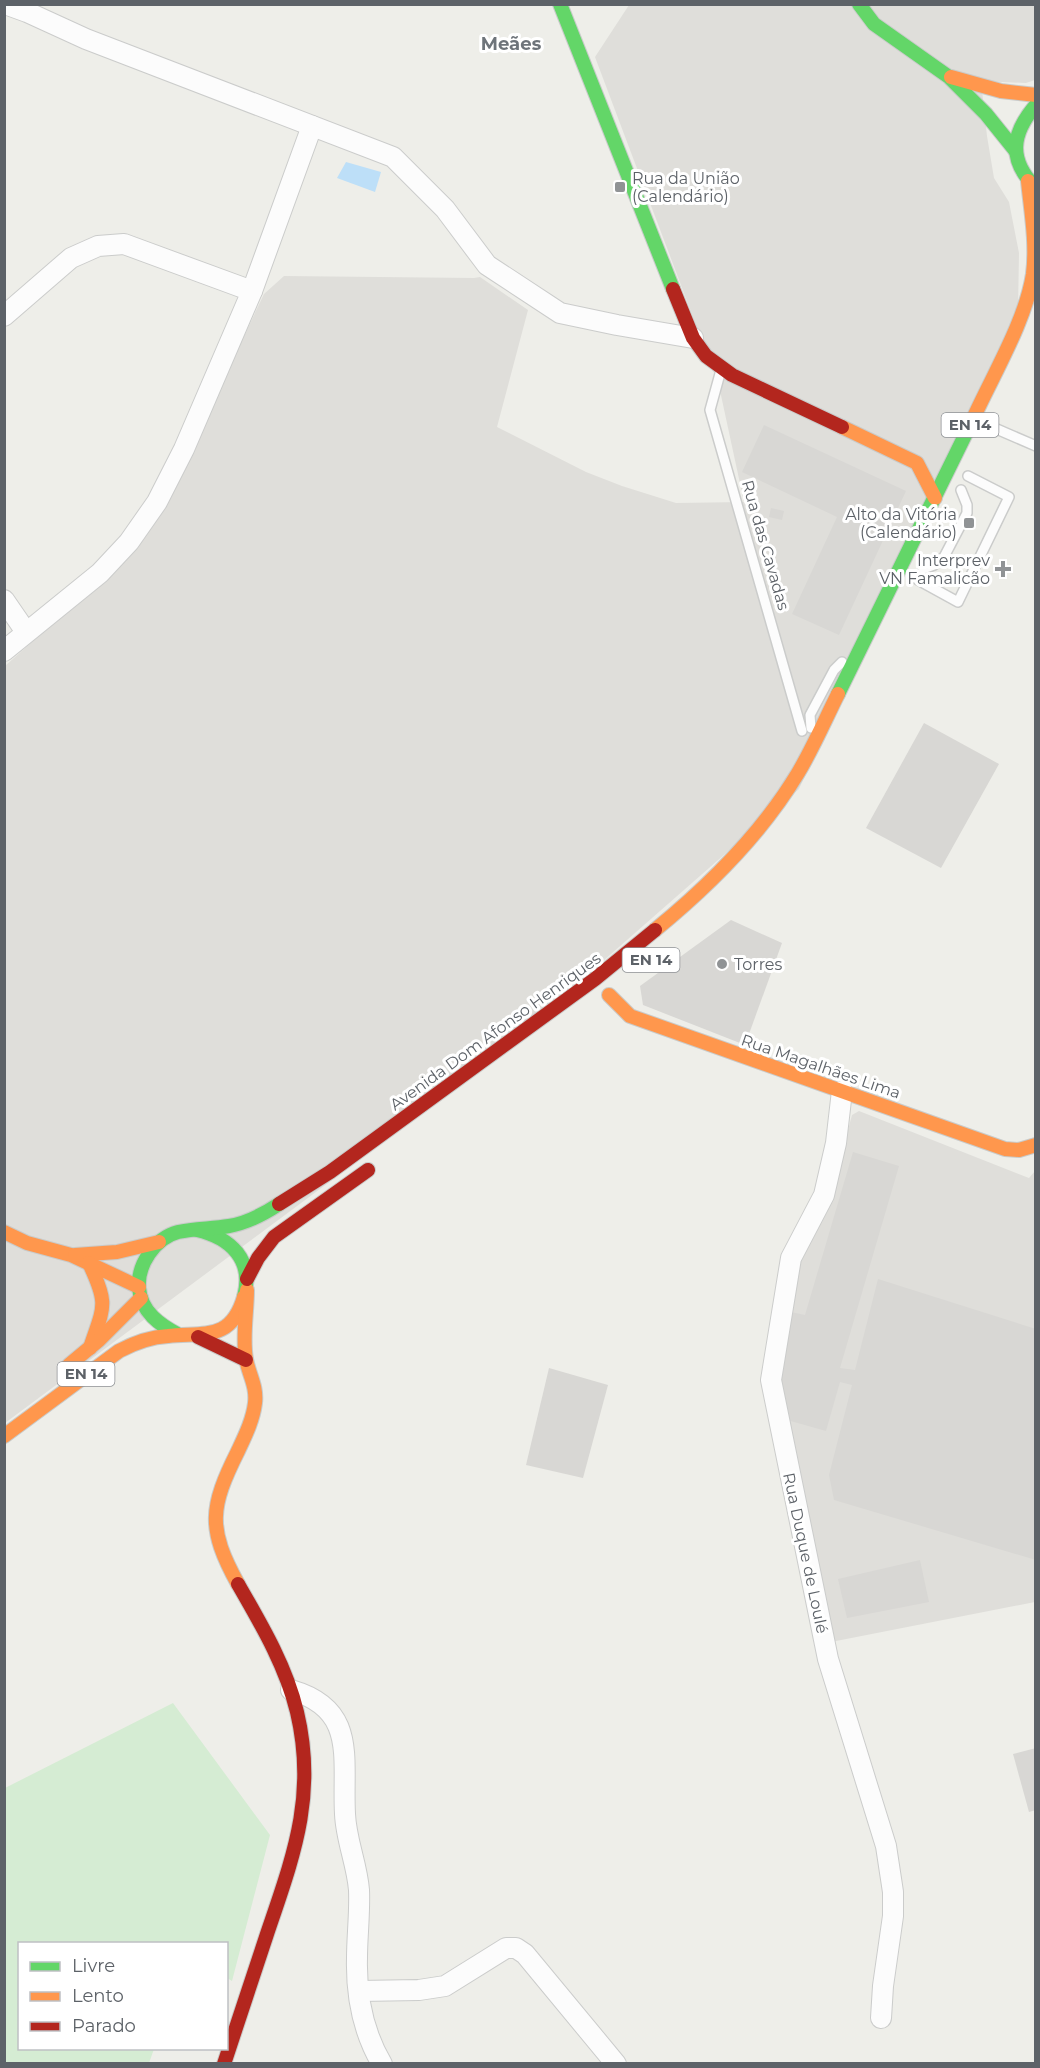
<svg xmlns="http://www.w3.org/2000/svg" width="1040" height="2068" font-family="Montserrat,sans-serif">
	<style>
		.industrial { fill: #dfdeda }
		.green { fill: #d5ecd3 }
		.water { fill: #bddff8 }
		.building { fill: #d8d7d4 }
		.lines { fill: none; stroke-linecap: round; stroke-linejoin: round }
		.lane-casing { stroke: #cbcccb; stroke-width: 12 }
		.street-casing { stroke: #cbcccb; stroke-width: 22 }
		.fast-casing { stroke: #c9cbca; stroke-width: 16 }
		.slow-casing { stroke: #c9cbca; stroke-width: 16 }
		.jam-casing { stroke: #c9cbca; stroke-width: 16 }
		.lane { stroke: #fcfcfc; stroke-width: 9 }
		.street { stroke: #fcfcfc; stroke-width: 20 }
		.fast { stroke: #63d668; stroke-width: 14 }
		.slow { stroke: #ff974d; stroke-width: 14 }
		.jam { stroke: #b3261e; stroke-width: 14 }
		.poi-dot { fill: #909395; stroke: #fff; stroke-width: 2 }
		.labels { text-anchor: middle; stroke-width: 6; stroke-linejoin: round; paint-order: stroke }
		.shield { fill: #fff; stroke: #8e9195; stroke-width: 1.5 }
		.shield-label { font-size: 15px; font-weight: bold; fill: #5d6268 }
		.poi-label { font-size: 16px; fill: #5d6268; stroke: #fff; text-anchor: start }
		.street-label { font-size: 16px; fill: #5d6268; stroke: #fff }
		.neighbourhood-label { font-size: 18px; font-weight: bold; fill: #6e747a; stroke: #fff }
	</style>
	<rect width="100%" height="100%" fill="#eeeee9"/>
	<g class="industrial">
		<polygon points="629,5 1035,5 1035,80 1026,83 981,81 987,136 994,178 1009,202 1019,253 1018,310 799,789 472,1076 5,1423 5,666 69,609 201,427 264,294 284,276 474,278 480,277 528,310 497,427 586,472 622,486 676,503 744,502 719,386 595,57"/>
		<polygon points="859,1111 1029,1178 1035,1171 1035,1602 831,1642 777,1385 798,1258 837,1171 852,1115"/>
	</g>
	<polygon class="green" points="173,1703 270,1835 232,1981 227,1978 226,1944 20,1944 20,2048 154,2049 149,2063 5,2063 5,1788"/>
	<polygon class="water" points="346,162 381,172 375,192 337,178"/>
	<g class="building">
		<polygon points="764,425 906,491 839,635 792,614 837,517 742,472"/>
		<polygon points="771,508 784,511 782,520 769,517"/>
		<polygon points="924,723 999,764 941,868 866,828"/>
		<polygon points="731,920 782,943 745,1045 643,1005 640,986"/>
		<polygon points="853,1152 899,1166 840,1368 855,1370 878,1279 1036,1329 1036,1560 834,1500 829,1475 852,1385 840,1382 826,1431 787,1420 780,1374 791,1312 805,1315"/>
		<polygon points="549,1368 608,1385 583,1478 526,1465"/>
		<polygon points="920,1560 929,1602 847,1618 838,1579"/>
		<polygon points="1036,1748 1036,1810 1029,1812 1013,1754"/>
	</g>
	<g class="lines">
		<g class="lane-casing">
			<g id="lane">
				<polyline points="721,370 710,410 802,731"/>
				<polyline points="992,427 1036,446"/>
				<polyline points="923,569 934,565 944,557 967,513 967,505 961,490"/>
				<polyline points="918,580 958,602 1009,497 968,476"/>
				<polyline points="811,728 810,715 834,670 842,662"/>
			</g>
		</g>
		<g class="street-casing">
			<g id="street">
				<polyline points="5,4 27,12 86,39 393,157 445,209 487,265 560,313 617,325 693,338"/>
				<polyline points="4,316 71,258 98,246 124,244 252,291"/>
				<polyline points="4,600 26,632"/>
				<polyline points="4,651 100,573 129,542 157,502 184,449 252,291 312,126"/>
				<polyline points="842,1091 836,1143 824,1195 791,1258 771,1380 828,1659 886,1846 893,1892 893,1916 883,1986 881,2018"/>
				<path d="M 291,1690 C 358,1709 342,1759 345,1814 C 346,1840 357,1864 359,1890 C 360,1913 357,1936 357,1958 C 356,1995 363,2032 382,2064"/>
				<polyline points="359,1991 419,1990 445,1986 506,1948 516,1948 525,1954 616,2064"/>
			</g>
		</g>
		<g class="fast-casing">
			<g id="fast">
				<polyline points="560,4 673,289"/>
				<polyline points="859,4 874,24 949,77 986,114 1015,150"/>
				<path d="M 1036,105 C 1011,134 1008,160 1036,188"/>
				<polyline points="838,694 973,419"/>
				<path d="M 197,1230 C 231,1238 254,1260 244,1297"/>
				<path d="M 179,1335 C 160,1325 141,1312 139,1288 C 137,1265 155,1238 178,1232 C 195,1228 212,1229 229,1226 C 247,1223 264,1214 279,1204"/>
			</g>
		</g>
		<g class="slow-casing">
			<g id="slow">
				<polyline points="951,77 1001,91 1036,95"/>
				<path d="M 973,419 C 993,375 1026,320 1033,274 C 1037,243 1031,211 1028,181"/>
				<polyline points="842,427 917,463 935,498"/>
				<path d="M 655,930 C 710,885 762,833 798,773 C 813,748 825,720 838,694"/>
				<polyline points="609,995 630,1016 1005,1149 1019,1150 1036,1145"/>
				<polyline points="4,1232 27,1243 71,1255 139,1287"/>
				<polyline points="75,1255 117,1252 159,1242"/>
				<path d="M 89,1263 C 109,1305 104,1306 90,1348"/>
				<polyline points="69,1365 99,1340 141,1298"/>
				<path d="M 4,1436 L 119,1351 C 134,1343 151,1337 168,1336 C 203,1332 231,1342 244,1297"/>
				<path d="M 238,1584 C 207,1528 210,1507 238,1451 C 245,1436 253,1420 255,1403 C 257,1386 249,1375 246,1359 C 242,1337 247,1312 247,1290"/>
			</g>
		</g>
		<g class="jam-casing">
			<g id="jam">
				<polyline points="673,289 693,338 706,356 732,375 842,427"/>
				<polyline points="279,1204 330,1172 595,979 655,930"/>
				<polyline points="247,1279 258,1258 274,1237 368,1170"/>
				<polyline points="198,1337 246,1360"/>
				<path d="M 224,2064 C 238,2021 253,1977 267,1934 C 293,1857 317,1796 297,1712 C 286,1666 261,1624 238,1584"/>
			</g>
		</g>
		<use href="#lane" class="lane"/>
		<use href="#street" class="street"/>
		<use href="#fast" class="fast"/>
		<use href="#slow" class="slow"/>
		<use href="#jam" class="jam"/>
	</g>
	<g class="poi-dot">
		<rect x="614" y="181" width="12" height="12" rx="3"/>
		<rect x="963" y="517" width="12" height="12" rx="3"/>
		<path d="M1000 560h6v6h6v6h-6v6h-6v-6h-6v-6h6z"/>
		<circle cx="722" cy="964" r="6"/>
	</g>
	<g class="labels">
		<g class="shield">
			<rect x="941.5" y="413" width="57" height="24" rx="4.5"/>
			<rect x="622.5" y="948" width="57" height="24" rx="4.5"/>
			<rect x="57.5" y="1362" width="57" height="24" rx="4.5"/>
		</g>
		<g class="shield-label">
			<text x="970" y="430">EN 14</text>
			<text x="651" y="965">EN 14</text>
			<text x="86" y="1379">EN 14</text>
		</g>
		<g class="poi-label">
			<text x="632" y="184">Rua da União<tspan x="632" dy="18">(Calendário)</tspan></text>
			<text x="957" y="520" text-anchor="end">Alto da Vitória<tspan x="957" dy="18">(Calendário)</tspan></text>
			<text x="990" y="566" text-anchor="end">Interprev<tspan x="990" dy="18">VN Famalicão</tspan></text>
			<text x="734" y="970">Torres</text>
		</g>
		<g class="street-label">
			<text transform="translate(766 545) rotate(74)" y="6">Rua das Cavadas</text>
			<text transform="translate(495 1031) rotate(-36)" y="6">Avenida Dom Afonso Henriques</text>
			<text transform="translate(821 1066) rotate(19)" y="6">Rua Magalhães Lima</text>
			<text transform="translate(806 1553) rotate(78)" y="6">Rua Duque de Loulé</text>
		</g>
		<g class="neighbourhood-label">
			<text x="511" y="50">Meães</text>
		</g>
	</g>
	<rect width="1040" height="2068" fill="none" stroke="#5d6268" stroke-width="12"/>
	<rect x="18" y="1942" width="210" height="108" fill="#ffffff" stroke="#bec0c3" stroke-width="1.5"/>
	<rect x="30" y="1962" width="30" height="9" fill="#63d668" stroke="#bec0c3" stroke-width="1.5"/>
	<text x="72" y="1972" font-size="18" fill="#5d6268">Livre</text>
	<rect x="30" y="1992" width="30" height="9" fill="#ff974d" stroke="#bec0c3" stroke-width="1.5"/>
	<text x="72" y="2002" font-size="18" fill="#5d6268">Lento</text>
	<rect x="30" y="2022" width="30" height="9" fill="#b3261e" stroke="#bec0c3" stroke-width="1.5"/>
	<text x="72" y="2032" font-size="18" fill="#5d6268">Parado</text>
</svg>
